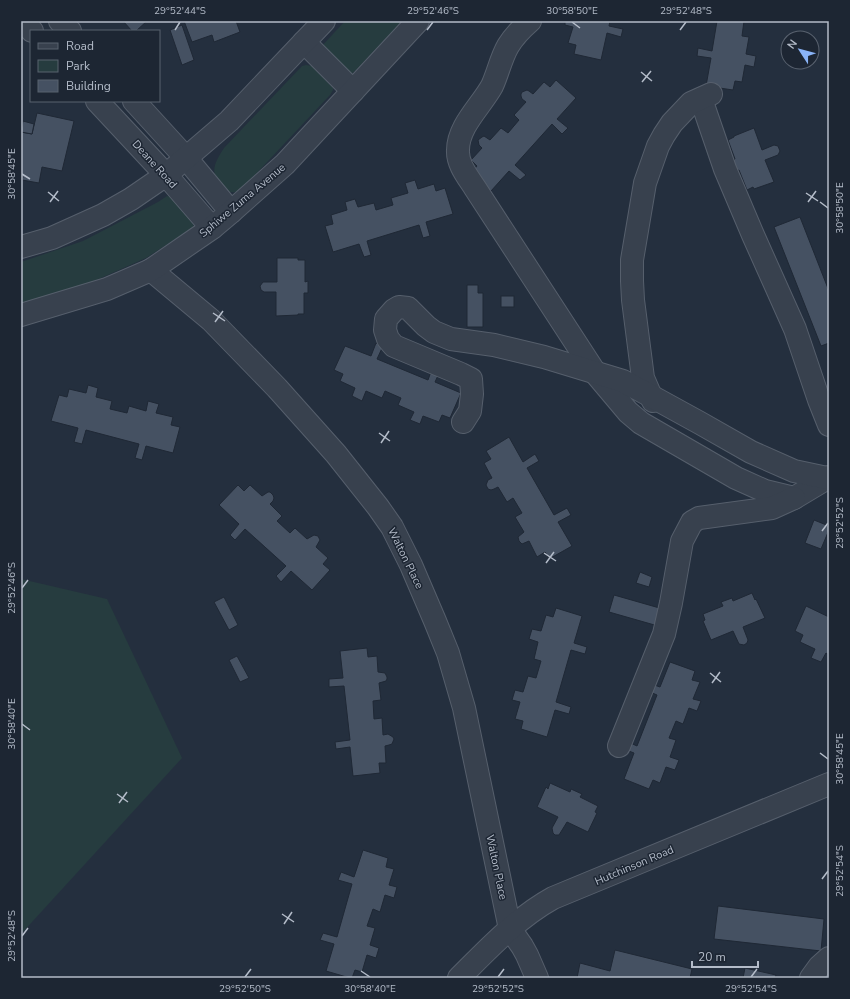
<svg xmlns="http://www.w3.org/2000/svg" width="850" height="999" font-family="'Nunito Sans',sans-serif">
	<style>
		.green { fill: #263c3f }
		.building { fill: #455162; stroke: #1f2835 }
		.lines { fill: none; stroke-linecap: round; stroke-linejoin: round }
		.minor-casing { stroke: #565f6c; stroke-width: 24 }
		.minor { stroke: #38414e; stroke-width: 22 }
		.ticks { fill: none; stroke: #b4bcc9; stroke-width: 1.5 }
		.labels { text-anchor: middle; stroke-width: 3; stroke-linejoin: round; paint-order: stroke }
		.street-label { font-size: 11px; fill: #b4bcc9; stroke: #1d2633 }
		.neatline { fill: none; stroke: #b4bcc9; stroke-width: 1.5 }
		.ticks-label { font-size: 10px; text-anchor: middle; fill: #b4bcc9 }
	</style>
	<rect width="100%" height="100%" fill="#242f3e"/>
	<g class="green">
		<polygon points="345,21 402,21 356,70 350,75 322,46"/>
		<path d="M 306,65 L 312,66 L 333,88 L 333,90 L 330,95 L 239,192 C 232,193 226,192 221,186 C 209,172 215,162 224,148 L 302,66 Z"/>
		<polygon points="167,196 175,198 190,216 194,227 146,258 92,282 21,305 21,262 83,241 158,202"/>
		<polygon points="21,579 107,599 182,758 21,934"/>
	</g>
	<g class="building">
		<polygon points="123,21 147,21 136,31 132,31"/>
		<polygon points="184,21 236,21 240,32 214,42 212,35 192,42"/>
		<polygon points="565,21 610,21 609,26 623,29 621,37 607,33 601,60 574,54 576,45 568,43 573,27 565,25"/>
		<polygon points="717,21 744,21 742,36 749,37 746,54 756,56 754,67 745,65 742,82 735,81 733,90 706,86 711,58 697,56 698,48 712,51"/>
		<polygon points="182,25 194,60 182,65 170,30"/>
		<polygon points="556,80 576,98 557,119 568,128 562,134 552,124 515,165 526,175 520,180 509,171 491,191 471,173 477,166 471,160 482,148 479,145 478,140 482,137 484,136 490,140 501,128 508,133 519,120 514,115 526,102 522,99 521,96 521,94 522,92 527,90 529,91 533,94 544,82 550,87"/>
		<polygon points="37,113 74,121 62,171 42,167 39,183 22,180 23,177 21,176 21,132 32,134"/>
		<polygon points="23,121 34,124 32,134 21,132"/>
		<polygon points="754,128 762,150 774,145 778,146 780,151 778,155 765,160 774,182 754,189 753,187 747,190 739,170 736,171 732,161 735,159 728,140 734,137 734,136"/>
		<polygon points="415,180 418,189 434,184 436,191 445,188 453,214 426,222 430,236 423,238 419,225 367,241 371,255 364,257 359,244 333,252 325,226 333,224 331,215 347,210 345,202 355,199 358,207 374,203 376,210 393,205 391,198 408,193 405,183"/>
		<polygon points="800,217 829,291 829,343 821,346 774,227"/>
		<polygon points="277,258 298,258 298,260 305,260 305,282 308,281 308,293 304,293 304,314 298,314 298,315 276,316 276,292 264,292 261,290 260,286 263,282 277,282"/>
		<polygon points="467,285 478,285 478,293 483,293 483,327 467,327"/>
		<rect x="501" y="296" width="13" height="11"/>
		<polygon points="376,343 383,346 377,359 428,380 433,366 441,369 435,382 461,393 450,418 442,415 439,422 423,416 420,424 410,420 414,412 398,405 401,398 385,391 382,398 366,391 362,401 352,396 355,388 340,381 343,374 334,370 345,346 371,356"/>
		<polygon points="88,385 98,388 96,397 112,401 110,409 127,413 129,406 146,411 148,401 159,404 156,413 173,417 171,425 180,427 173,453 146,446 142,460 135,458 139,444 86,430 82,444 74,442 78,428 51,421 59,395 67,397 69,389 86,393"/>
		<polygon points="509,437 523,462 535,454 539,461 527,468 554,515 567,508 571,515 558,522 572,546 549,559 545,552 537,557 529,541 522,544 519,541 518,537 524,532 515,517 522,513 513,498 507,502 498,487 494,489 491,490 488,489 486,485 488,480 492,478 484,463 491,459 486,451"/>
		<polygon points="238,485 244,491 250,485 262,496 268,492 270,492 273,495 274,498 273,501 270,504 282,516 277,521 290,533 295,528 307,539 314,535 318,536 320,540 316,547 328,558 323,564 330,570 312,590 291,571 281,582 276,576 286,566 245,529 235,540 230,535 239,524 219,505"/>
		<polygon points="814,520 829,526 829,530 821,549 805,543"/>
		<polygon points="640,572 652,577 649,587 636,583"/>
		<polygon points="752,593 755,600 756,599 765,618 743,627 748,640 747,643 744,645 739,644 733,631 711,640 703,621 705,620 703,614 723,606 721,602 732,598 733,601"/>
		<polygon points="614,595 663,609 658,626 609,612"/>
		<polygon points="224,597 238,625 229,630 214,602"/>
		<polygon points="806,606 829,617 829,655 826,653 821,662 811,658 815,649 800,642 803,635 795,631"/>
		<polygon points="556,608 582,616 574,643 587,647 585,654 571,650 556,702 571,707 569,714 555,710 547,737 521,729 523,721 515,719 520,702 512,700 515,690 523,692 528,676 536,678 541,661 534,659 538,642 529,639 532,629 541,631 546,615 553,617"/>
		<polygon points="367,648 368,657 377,656 378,672 385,673 387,677 387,679 386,681 379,683 381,700 373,701 374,719 382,718 383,735 388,734 393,737 394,739 392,744 389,745 385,746 386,763 379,763 380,773 353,776 350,747 336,749 335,742 350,740 344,686 329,687 329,679 343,678 340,651"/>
		<polygon points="237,656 249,678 240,682 229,660"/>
		<polygon points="670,662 695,671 692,680 700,682 693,699 701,701 697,711 689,708 683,724 676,721 669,738 676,740 670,757 679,760 675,770 666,767 660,783 653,780 649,789 624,779 634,753 621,748 624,740 637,746 657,695 643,689 646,682 660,687"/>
		<polygon points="550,783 570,792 571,789 582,794 580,797 598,806 595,812 597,813 588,832 567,822 559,835 555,835 553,833 552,828 558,817 537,807 546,787 548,789"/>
		<polygon points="363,850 388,858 386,867 394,869 389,885 397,887 394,898 385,895 380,912 373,909 367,926 375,928 370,945 379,948 376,958 367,955 362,972 355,970 352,978 350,978 326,971 334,944 320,940 323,933 337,937 352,884 338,880 341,872 354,877"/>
		<polygon points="718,906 824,919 821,951 714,939"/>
		<polygon points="615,950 692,969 690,978 577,978 580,963 610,971"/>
		<polygon points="745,968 776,975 775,978 743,978"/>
	</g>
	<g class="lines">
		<g class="minor-casing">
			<g id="minor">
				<polyline points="23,21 32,31"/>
				<polyline points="60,21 70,31"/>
				<path d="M 530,21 C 522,28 514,36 508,46 C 501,58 498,73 492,86 C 481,106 458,126 458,150 C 457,164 468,177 475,188 L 596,374 L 628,412 L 641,423 L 736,478 L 765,491 L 794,498 L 829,477"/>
				<polyline points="304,42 353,91"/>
				<polyline points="701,99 725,169 753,235 795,329 819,400 829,425"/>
				<polyline points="97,101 166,175 212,228"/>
				<polyline points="134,101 186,158 231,212"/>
				<polyline points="21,247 52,238 103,215 131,199 166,175 229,121 324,21"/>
				<polyline points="151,270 211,320 277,388 336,454 378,507 392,527 411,565 435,621 448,653 464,708 510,929 522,946 527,955 537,978"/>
				<polyline points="21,315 107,289 151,270 212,228 231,212 285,164 418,21"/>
				<polyline points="653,401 643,378 633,300 632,281 632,260 645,183 658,146 664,135 672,123 691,103 711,94"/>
				<polyline points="463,422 470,411 472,394 471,379 461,374 394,346 388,339 385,330 386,319 394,310 399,307 408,308 426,326 434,332 451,339 494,345 544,357 623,381 649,395 700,423 751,452 794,471 827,478"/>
				<polyline points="619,746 664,634 671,603 682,541 692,522 699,518 772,508 794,498"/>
				<path d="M 459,978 C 488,949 517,918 553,898 L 829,784"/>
				<polyline points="811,978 819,967 829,958"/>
			</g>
		</g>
		<use href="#minor" class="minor"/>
	</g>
	<path class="ticks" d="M 572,22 L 580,28M 175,30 L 180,22M 427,30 L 433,22M 680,30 L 686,22M 641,72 L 652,81M 642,82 L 651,71M 22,174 L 30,179M 48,192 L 59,201M 806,193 L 818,201M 50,202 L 58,191M 808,202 L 816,191M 820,202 L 828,208M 213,313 L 225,321M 215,322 L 223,311M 379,433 L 390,441M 381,443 L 389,431M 822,531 L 828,523M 544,553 L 556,561M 546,563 L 554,552M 22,588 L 28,580M 710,673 L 721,682M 712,683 L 720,672M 22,724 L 30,730M 820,753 L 828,759M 117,794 L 128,802M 119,803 L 127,792M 822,879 L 828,871M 282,914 L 294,922M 284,924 L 292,912M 22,936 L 28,928M 361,971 L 370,977M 245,977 L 251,969M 498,977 L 504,969M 751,977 L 757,969"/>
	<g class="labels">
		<g class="street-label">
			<text transform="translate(155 164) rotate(48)" y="4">Deane Road</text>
			<text transform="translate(242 200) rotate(-40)" y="4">Sphiwe Zuma Avenue</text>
			<text transform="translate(406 558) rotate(64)" y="4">Walton Place</text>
			<text transform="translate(634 865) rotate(-23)" y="4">Hutchinson Road</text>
			<text transform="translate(497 867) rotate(78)" y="4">Walton Place</text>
		</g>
	</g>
	<rect width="850" height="999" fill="none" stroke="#1d2633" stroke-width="44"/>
	<rect x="30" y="30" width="130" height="72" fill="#1d2633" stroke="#59626f"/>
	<rect x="38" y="43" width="20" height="6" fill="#38414e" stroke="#59626f"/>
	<text x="66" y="50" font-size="12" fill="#b4bcc9">Road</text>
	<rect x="38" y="60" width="20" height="12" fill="#263c3f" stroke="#59626f"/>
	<text x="66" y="70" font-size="12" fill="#b4bcc9">Park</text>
	<rect x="38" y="80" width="20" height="12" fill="#455162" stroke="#59626f"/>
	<text x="66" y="90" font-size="12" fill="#b4bcc9">Building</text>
	<g transform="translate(800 50) rotate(306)"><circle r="19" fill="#1d2633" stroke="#59626f"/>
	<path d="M0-3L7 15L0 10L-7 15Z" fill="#8ab4f8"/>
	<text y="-6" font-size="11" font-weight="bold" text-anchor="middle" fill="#b4bcc9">N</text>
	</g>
	<path d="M692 961v6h66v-6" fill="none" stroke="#b4bcc9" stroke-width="2"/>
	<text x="698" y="961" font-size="12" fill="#b4bcc9" stroke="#1d2633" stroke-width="3" paint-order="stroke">20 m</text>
	<rect x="22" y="22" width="806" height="955" class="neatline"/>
	<g class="ticks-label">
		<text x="180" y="14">29°52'44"S</text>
		<text x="433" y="14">29°52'46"S</text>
		<text x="572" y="14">30°58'50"E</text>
		<text x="686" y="14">29°52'48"S</text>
		<text transform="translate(11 174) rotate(-90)" y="4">30°58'45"E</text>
		<text transform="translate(839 208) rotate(-90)" y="4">30°58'50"E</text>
		<text transform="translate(839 523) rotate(-90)" y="4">29°52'52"S</text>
		<text transform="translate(11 588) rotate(-90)" y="4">29°52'46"S</text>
		<text transform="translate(11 724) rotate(-90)" y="4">30°58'40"E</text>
		<text transform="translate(839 759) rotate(-90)" y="4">30°58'45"E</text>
		<text transform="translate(839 871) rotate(-90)" y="4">29°52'54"S</text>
		<text transform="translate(11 936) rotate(-90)" y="4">29°52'48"S</text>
		<text x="245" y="992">29°52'50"S</text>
		<text x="370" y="992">30°58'40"E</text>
		<text x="498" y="992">29°52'52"S</text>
		<text x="751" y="992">29°52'54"S</text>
	</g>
</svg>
